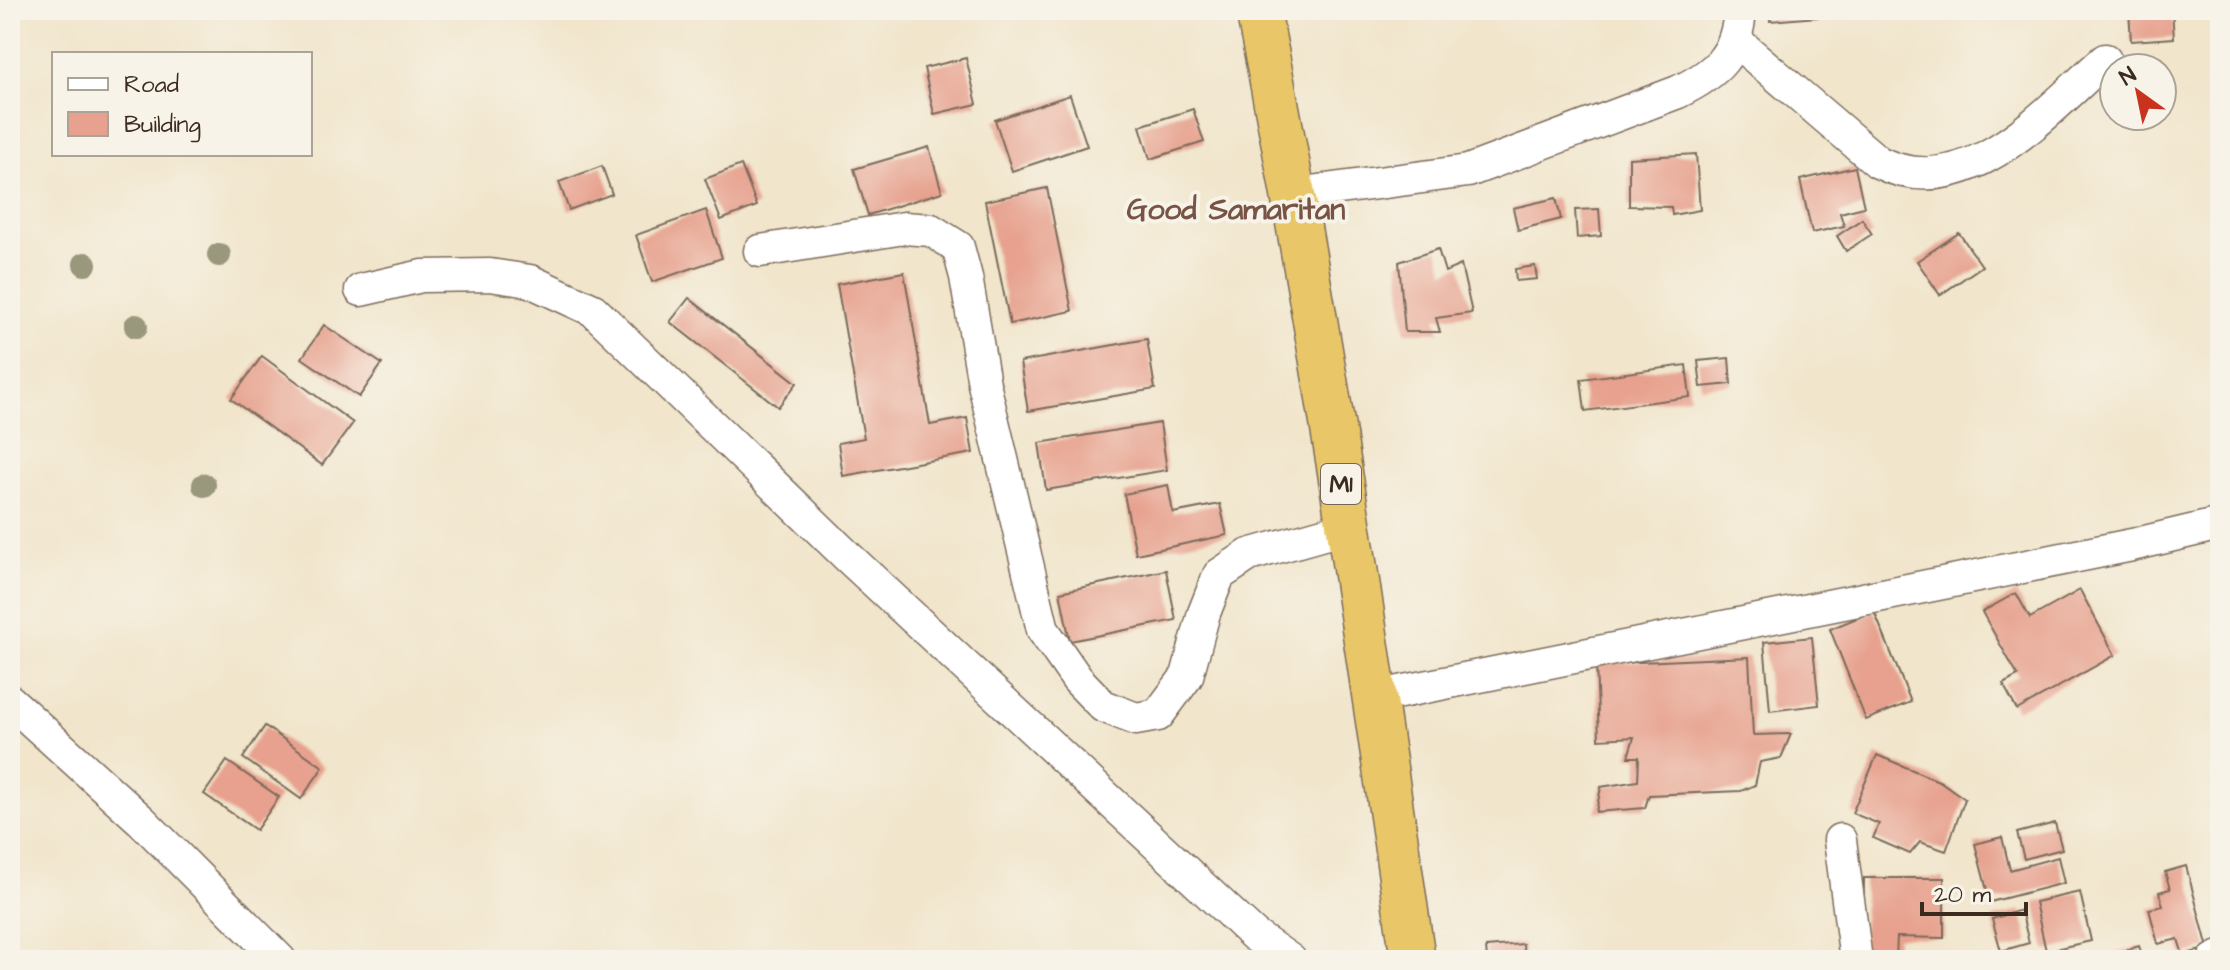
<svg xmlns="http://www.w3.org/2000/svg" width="2230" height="970" font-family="'Architects Daughter',sans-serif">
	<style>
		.building { fill: #e7a18e }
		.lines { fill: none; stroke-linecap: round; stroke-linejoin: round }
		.street-casing { stroke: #7b6b5b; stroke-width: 35 }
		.highway-casing { stroke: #7b6b5b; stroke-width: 47 }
		.street { stroke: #fff; stroke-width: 32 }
		.highway { stroke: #e9c769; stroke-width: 44 }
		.tree { fill: #9a987b }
		.labels { text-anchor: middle; stroke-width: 8; stroke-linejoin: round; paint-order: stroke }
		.shield { fill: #f7f3e8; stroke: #73665b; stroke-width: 2 }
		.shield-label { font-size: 24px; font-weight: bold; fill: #3b2a1e }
		.quarter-label { font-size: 30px; font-weight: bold; fill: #775445; stroke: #f7f3e8 }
	</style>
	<rect width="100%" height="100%" fill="#f7f3e8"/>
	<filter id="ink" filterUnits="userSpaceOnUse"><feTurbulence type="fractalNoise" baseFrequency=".0125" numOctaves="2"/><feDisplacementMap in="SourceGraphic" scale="16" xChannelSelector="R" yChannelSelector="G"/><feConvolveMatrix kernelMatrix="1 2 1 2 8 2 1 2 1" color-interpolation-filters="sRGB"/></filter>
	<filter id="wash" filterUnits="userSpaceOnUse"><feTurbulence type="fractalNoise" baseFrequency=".006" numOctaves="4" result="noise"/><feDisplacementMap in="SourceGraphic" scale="32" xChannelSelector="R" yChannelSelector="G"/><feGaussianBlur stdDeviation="1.8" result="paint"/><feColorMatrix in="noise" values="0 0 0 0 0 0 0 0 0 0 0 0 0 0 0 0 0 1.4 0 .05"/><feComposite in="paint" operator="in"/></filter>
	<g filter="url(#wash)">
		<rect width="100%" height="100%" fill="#f1e5cb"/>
		<g id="blocks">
			<g class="building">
				<polygon points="1771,10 1828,10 1829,16 1770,21"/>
				<polygon points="2129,10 2172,10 2174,38 2131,41"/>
				<polygon points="966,58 977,104 934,114 924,68"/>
				<polygon points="1070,95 1087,146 1012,171 995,120"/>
				<polygon points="1193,109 1204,142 1150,159 1140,126"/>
				<polygon points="929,147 942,192 868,215 854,169"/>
				<polygon points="1696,154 1700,210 1672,215 1671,207 1629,206 1629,158"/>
				<polygon points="741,165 757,206 721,220 705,179"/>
				<polygon points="602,166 612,194 569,210 559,182"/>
				<polygon points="1855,167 1864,207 1840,213 1844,226 1812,233 1800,180"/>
				<polygon points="1047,188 1072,311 1010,324 985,201"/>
				<polygon points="1556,198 1561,219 1518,230 1513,208"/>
				<polygon points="1599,209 1601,236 1577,238 1575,210"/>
				<polygon points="706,210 722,258 652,282 636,235"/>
				<polygon points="1862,219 1872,234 1846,251 1837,236"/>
				<polygon points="1959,233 1982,266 1940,295 1917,261"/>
				<polygon points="1438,249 1445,272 1461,265 1472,313 1436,318 1440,332 1405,332 1399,262"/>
				<polygon points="1535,266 1537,279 1516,281 1515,269"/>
				<polygon points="904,272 930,425 967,418 973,453 843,476 838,443 864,438 837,284"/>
				<polygon points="689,298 797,383 778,407 670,322"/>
				<polygon points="324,325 382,364 359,397 302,358"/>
				<polygon points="1147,339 1155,389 1028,411 1020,362"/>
				<polygon points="262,356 353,423 322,465 231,399"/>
				<polygon points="1729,358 1731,384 1701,387 1698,361"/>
				<polygon points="1686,365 1690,397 1585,411 1581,379"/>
				<polygon points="1160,423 1167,470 1046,490 1039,443"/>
				<polygon points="1168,485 1173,513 1220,504 1227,535 1136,554 1124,494"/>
				<polygon points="1166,570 1176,620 1070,641 1060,592"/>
				<polygon points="2080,590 2115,655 2017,710 2003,684 2018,676 1982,612 2016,593 2030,618"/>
				<polygon points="1874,611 1911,702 1866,720 1830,629"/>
				<polygon points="1812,637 1819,705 1770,711 1764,642"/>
				<polygon points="1749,657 1753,735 1791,734 1781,758 1760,762 1755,785 1741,791 1649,795 1645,808 1596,812 1601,787 1638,781 1639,757 1628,757 1634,737 1599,739 1596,664"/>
				<polygon points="265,726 323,767 301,799 243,758"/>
				<polygon points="1877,755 1941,782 1965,799 1946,851 1920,842 1910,854 1873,838 1879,824 1852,813"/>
				<polygon points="227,761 279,797 256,830 204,794"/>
				<polygon points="2055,823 2062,849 2024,859 2017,833"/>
				<polygon points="2002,837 2010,870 2058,857 2064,883 1990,902 1975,844"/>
				<polygon points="2186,866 2208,948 2183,955 2178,939 2158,944 2149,909 2163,906 2159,892 2170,889 2165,872"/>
				<polygon points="1864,878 1944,878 1944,938 1897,937 1896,958 1863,959"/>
				<polygon points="2080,892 2091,941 2046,951 2035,902"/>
				<polygon points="2021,910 2029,943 2001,951 1992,919"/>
				<polygon points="1523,944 1524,958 1487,960 1486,947"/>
				<polygon points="2139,946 2144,960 2109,960 2108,956"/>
			</g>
		</g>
	</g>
	<g filter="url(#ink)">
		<use href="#blocks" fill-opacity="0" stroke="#7b6b5b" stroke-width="2"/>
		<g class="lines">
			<g class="street-casing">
				<g id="street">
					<path d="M 1736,41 L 1878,162 C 1967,206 2044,113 2105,60"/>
					<path d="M 1295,194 L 1468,171 L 1678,92 C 1717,73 1737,55 1740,10"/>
					<polyline points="760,251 904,228 931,230 958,247 966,277 984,384 1043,630 1077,679 1103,706 1136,719 1158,715 1187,676 1204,613 1219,575 1249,555 1348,527"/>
					<polyline points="361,290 422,276 490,275 530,281 593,310 848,557 1254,935 1290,960"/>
					<polyline points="1375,697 2132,545 2220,524"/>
					<polyline points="10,701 142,821 280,960"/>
					<polyline points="1840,840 1856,960"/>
					<polyline points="2214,960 2220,957"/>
				</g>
			</g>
			<g class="highway-casing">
				<path id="highway" d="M 1258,10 C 1321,325 1367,642 1413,960"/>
			</g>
			<use href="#street" class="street"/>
			<use href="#highway" class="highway"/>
		</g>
		<g class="tree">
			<circle cx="219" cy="255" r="12"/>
			<circle cx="85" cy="264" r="12"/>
			<circle cx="136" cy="326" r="12"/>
			<circle cx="204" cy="485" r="12"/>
		</g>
	</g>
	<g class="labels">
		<rect class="shield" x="1321" y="464" width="40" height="40" rx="6"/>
		<g class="shield-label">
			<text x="1341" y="492">M1</text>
		</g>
		<g class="quarter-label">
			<text x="1236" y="219">Good Samaritan</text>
		</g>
	</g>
	<rect width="2230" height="970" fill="none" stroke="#f7f3e8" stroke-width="40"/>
	<rect x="52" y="52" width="260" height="104" fill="#f7f3e8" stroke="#aca397" stroke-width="2"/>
	<rect x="68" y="78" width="40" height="12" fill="#ffffff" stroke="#aca397" stroke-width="2"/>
	<text x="124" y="92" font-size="24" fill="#3b2a1e">Road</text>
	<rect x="68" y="112" width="40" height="24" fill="#e7a18e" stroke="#aca397" stroke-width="2"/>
	<text x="124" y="132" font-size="24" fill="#3b2a1e">Building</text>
	<g transform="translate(2138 92) rotate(327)"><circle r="38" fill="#f7f3e8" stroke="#aca397" stroke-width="2"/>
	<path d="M0-6L14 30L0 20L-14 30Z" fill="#c8321e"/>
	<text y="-12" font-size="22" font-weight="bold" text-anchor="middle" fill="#3b2a1e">N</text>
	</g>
	<path d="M1922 902v12h104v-12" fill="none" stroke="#3b2a1e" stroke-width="4"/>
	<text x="1934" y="902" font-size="24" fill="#3b2a1e" stroke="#f7f3e8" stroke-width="6" paint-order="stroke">20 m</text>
</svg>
